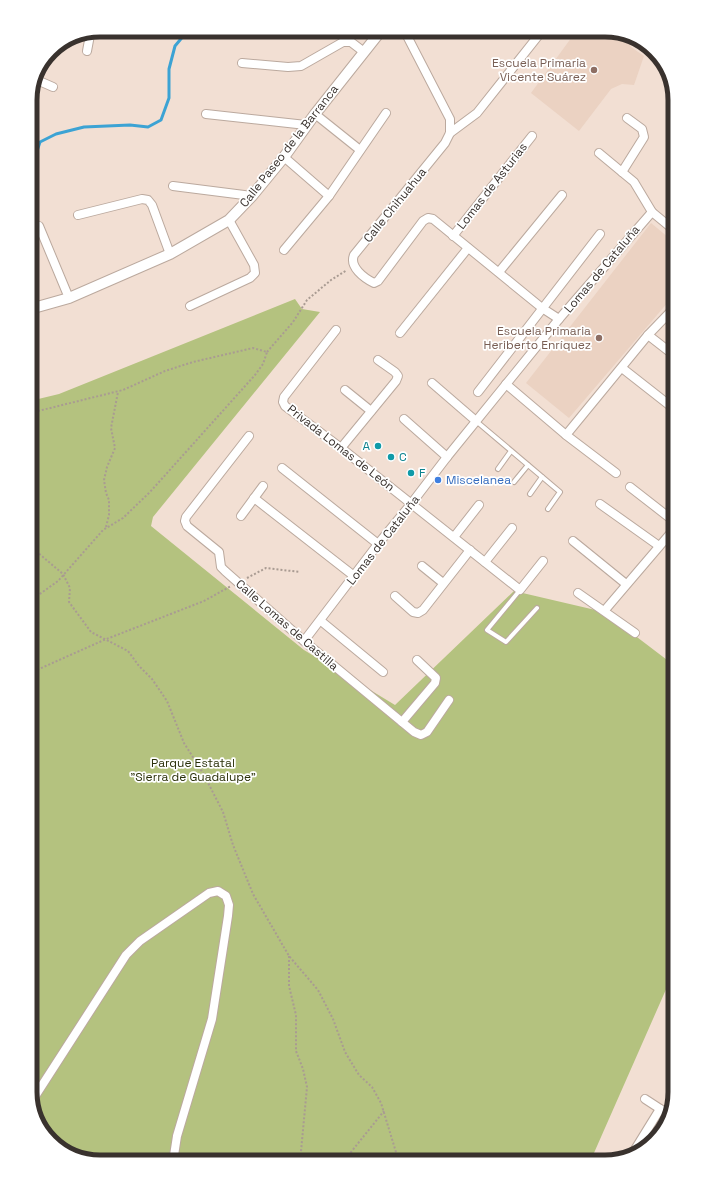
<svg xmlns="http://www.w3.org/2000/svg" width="705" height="1192" font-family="'Space Grotesk',sans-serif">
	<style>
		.built { fill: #ebd2c2 }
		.green { fill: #b4c27f }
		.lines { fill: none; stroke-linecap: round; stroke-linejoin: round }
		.stream { stroke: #3ca3d4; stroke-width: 3 }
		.service-casing { stroke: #bba99e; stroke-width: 6 }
		.minor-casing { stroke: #bba99e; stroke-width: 10 }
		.tertiary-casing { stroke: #bba99e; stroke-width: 12 }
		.path { stroke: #a99b92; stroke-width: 2; stroke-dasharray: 2 2; stroke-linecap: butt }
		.service { stroke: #fff; stroke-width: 4 }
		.minor { stroke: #fff; stroke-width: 8 }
		.tertiary { stroke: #fff; stroke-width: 10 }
		.education-dot { fill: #8d6e63; stroke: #fff; stroke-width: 1.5 }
		.culture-dot { fill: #0f9aa8; stroke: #fff; stroke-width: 1.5 }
		.shop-dot { fill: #3f7fe0; stroke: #fff; stroke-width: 1.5 }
		.labels { text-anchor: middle; stroke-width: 3.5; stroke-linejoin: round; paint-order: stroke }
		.education-label { font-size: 12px; fill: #785e54; stroke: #fff; text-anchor: end }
		.street-label { font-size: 12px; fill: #39322e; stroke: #fff }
		.culture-label { font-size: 12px; fill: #0d838f; stroke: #fff; text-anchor: start }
		.shop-label { font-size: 12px; fill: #366cbe; stroke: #fff; text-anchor: start }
		.park-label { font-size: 12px; fill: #2b310a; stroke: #fff }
		.rim { fill: none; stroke: #39322e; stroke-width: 5 }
	</style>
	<rect width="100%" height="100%" fill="#f2dfd3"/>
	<g class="built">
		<polygon points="577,30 610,30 625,35 631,47 644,56 634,85 622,84 611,89 579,131 531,93"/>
		<polygon points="651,223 675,243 675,294 569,418 526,383"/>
	</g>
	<polygon class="green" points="295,299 302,309 320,312 153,517 151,526 304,650 395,705 514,591 604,612 675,666 675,969 590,1162 96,1162 61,1150 37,1123 30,1092 30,401 59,394"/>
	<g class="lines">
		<polyline class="stream" points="30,182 33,179 34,160 40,142 56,134 84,127 130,125 148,127 161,120 169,98 169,69 175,46 185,34"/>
		<g class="service-casing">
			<g id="service">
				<polyline points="476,421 560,492 548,509"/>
				<polyline points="498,469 511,451"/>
				<polyline points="514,482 528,465"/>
				<polyline points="530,494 542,477"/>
				<polyline points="520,590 487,630 506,642 537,608"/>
			</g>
		</g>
		<g class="minor-casing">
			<g id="minor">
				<path d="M 405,32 L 450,119 L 450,133 L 445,143 L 354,255 C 349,267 364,278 374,283 L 378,281 L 423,221 L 428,218 L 433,219 L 542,308 L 559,319"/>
				<polyline points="635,39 648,46"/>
				<polyline points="87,51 90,35"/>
				<polyline points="242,63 288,67 301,66 343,42 351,42 364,52"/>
				<polyline points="37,80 53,87"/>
				<polyline points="206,114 306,125"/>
				<polyline points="315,114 360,150"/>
				<polyline points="450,133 477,113 542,31"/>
				<polyline points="599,153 634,182 652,212 675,231"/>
				<polyline points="284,157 329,196"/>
				<polyline points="622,172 644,137 642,129 627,118"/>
				<polyline points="173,186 252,196"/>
				<polyline points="78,215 142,199 148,200 152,205 170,254"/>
				<polyline points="39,226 69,298"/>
				<polyline points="453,236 532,136"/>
				<polyline points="284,250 329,196 386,113"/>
				<polyline points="499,272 562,195"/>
				<polyline points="190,306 250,278 255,273 254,265 229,220"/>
				<polyline points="336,330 284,397 283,402 285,406 341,448 520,590 543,561"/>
				<polyline points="400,333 468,248"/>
				<polyline points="648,335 675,356"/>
				<polyline points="622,368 673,408"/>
				<polyline points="432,383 476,421"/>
				<polyline points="506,384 566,435 616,473"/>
				<polyline points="345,390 371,411"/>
				<polyline points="478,392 600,234"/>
				<polyline points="404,419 447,457"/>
				<polyline points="566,435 648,335 675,307"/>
				<polyline points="249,436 186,517 185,521 187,526 219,552 221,567 225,571 304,641 414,732 421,735 427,732 449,700"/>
				<polyline points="341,448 396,381 398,376 395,372 378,360"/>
				<polyline points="282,468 378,544"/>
				<polyline points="630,487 675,522"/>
				<polyline points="254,498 354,576"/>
				<polyline points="600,504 659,546"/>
				<polyline points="241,516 263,486"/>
				<polyline points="454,537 479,505"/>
				<polyline points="573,541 626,584"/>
				<polyline points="485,562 512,528"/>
				<polyline points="422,566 443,583"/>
				<polyline points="578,593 635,633"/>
				<polyline points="395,596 413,612 418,613 423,610 470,550"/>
				<polyline points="605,610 675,528"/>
				<polyline points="321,621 383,672"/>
				<polyline points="304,641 378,544 411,504 447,457 559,319 652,212"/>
				<polyline points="402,722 435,683 436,678 417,660"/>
				<polyline points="674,1065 675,1065"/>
				<polyline points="645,1099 668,1114"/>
				<polyline points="32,1101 126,955 140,941 209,893 218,891 226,896 229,905 228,916 212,1019 177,1136 173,1162"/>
				<polyline points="631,1156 660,1109"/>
			</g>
		</g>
		<g class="tertiary-casing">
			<polyline id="tertiary" points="30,309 69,298 170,254 229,220 252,196 284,157 315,114 380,32"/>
		</g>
		<g class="path">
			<polyline points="267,352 293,322 307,300 331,280 347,270"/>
			<polyline points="106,527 109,515 109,500 106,493 104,480 107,467 115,448 111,428 118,392"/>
			<polyline points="30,546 63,574 70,588 69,602 91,632 128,651 139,666 152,679 167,701 184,743 203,773 223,812 233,845 253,894 289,956 318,990 333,1019 345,1052 359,1075 372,1087 381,1103 399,1162"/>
			<polyline points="247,578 266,568 300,572"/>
			<polyline points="30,601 58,581 103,530 123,518 150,492 255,375 263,364 267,352 253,348 193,362 165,371 123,390 30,413"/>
			<polyline points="30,673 104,640 204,601 231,586"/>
			<polyline points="289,956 289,986 296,1015 296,1051 303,1069 307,1087 300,1162"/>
			<polyline points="343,1162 384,1111"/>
		</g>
		<use href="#service" class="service"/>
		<use href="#minor" class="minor"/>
		<use href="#tertiary" class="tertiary"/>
	</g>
	<g class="education-dot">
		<circle cx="594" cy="70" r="4"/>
		<circle cx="599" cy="338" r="4"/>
	</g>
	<g class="culture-dot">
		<circle cx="378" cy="446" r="4"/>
		<circle cx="391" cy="457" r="4"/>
		<circle cx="411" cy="473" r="4"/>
	</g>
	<circle class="shop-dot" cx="438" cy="480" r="4"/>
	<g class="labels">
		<g class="education-label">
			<text x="586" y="67">Escuela Primaria<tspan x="586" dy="14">Vicente Suárez</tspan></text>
			<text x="591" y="335">Escuela Primaria<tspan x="591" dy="14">Heriberto Enríquez</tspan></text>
		</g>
		<g class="street-label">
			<text transform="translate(289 146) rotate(-52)" y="4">Calle Paseo de la Barranca</text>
			<text transform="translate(492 186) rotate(-52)" y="4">Lomas de Asturias</text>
			<text transform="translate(395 205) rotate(-51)" y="4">Calle Chihuahua</text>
			<text transform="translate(602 269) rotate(-50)" y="4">Lomas de Cataluña</text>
			<text transform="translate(341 448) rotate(38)" y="4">Privada Lomas de León</text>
			<text transform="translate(383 540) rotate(-52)" y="4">Lomas de Cataluña</text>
			<text transform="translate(287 625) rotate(41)" y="4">Calle Lomas de Castilla</text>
		</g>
		<g class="culture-label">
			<text x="370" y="450" text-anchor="end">A</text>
			<text x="399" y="461">C</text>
			<text x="419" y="477">F</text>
		</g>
		<g class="shop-label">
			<text x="446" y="484">Miscelanea</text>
		</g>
		<g class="park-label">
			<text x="193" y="767">Parque Estatal<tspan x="193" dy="14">"Sierra de Guadalupe"</tspan></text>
		</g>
	</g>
	<path d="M0 0H705V1192H0ZM100 37H605A63 63 0 0 1 668 100V1092A63 63 0 0 1 605 1155H100A63 63 0 0 1 37 1092V100A63 63 0 0 1 100 37Z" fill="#fff" fill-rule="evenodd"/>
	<path class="rim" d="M100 37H605A63 63 0 0 1 668 100V1092A63 63 0 0 1 605 1155H100A63 63 0 0 1 37 1092V100A63 63 0 0 1 100 37Z"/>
</svg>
